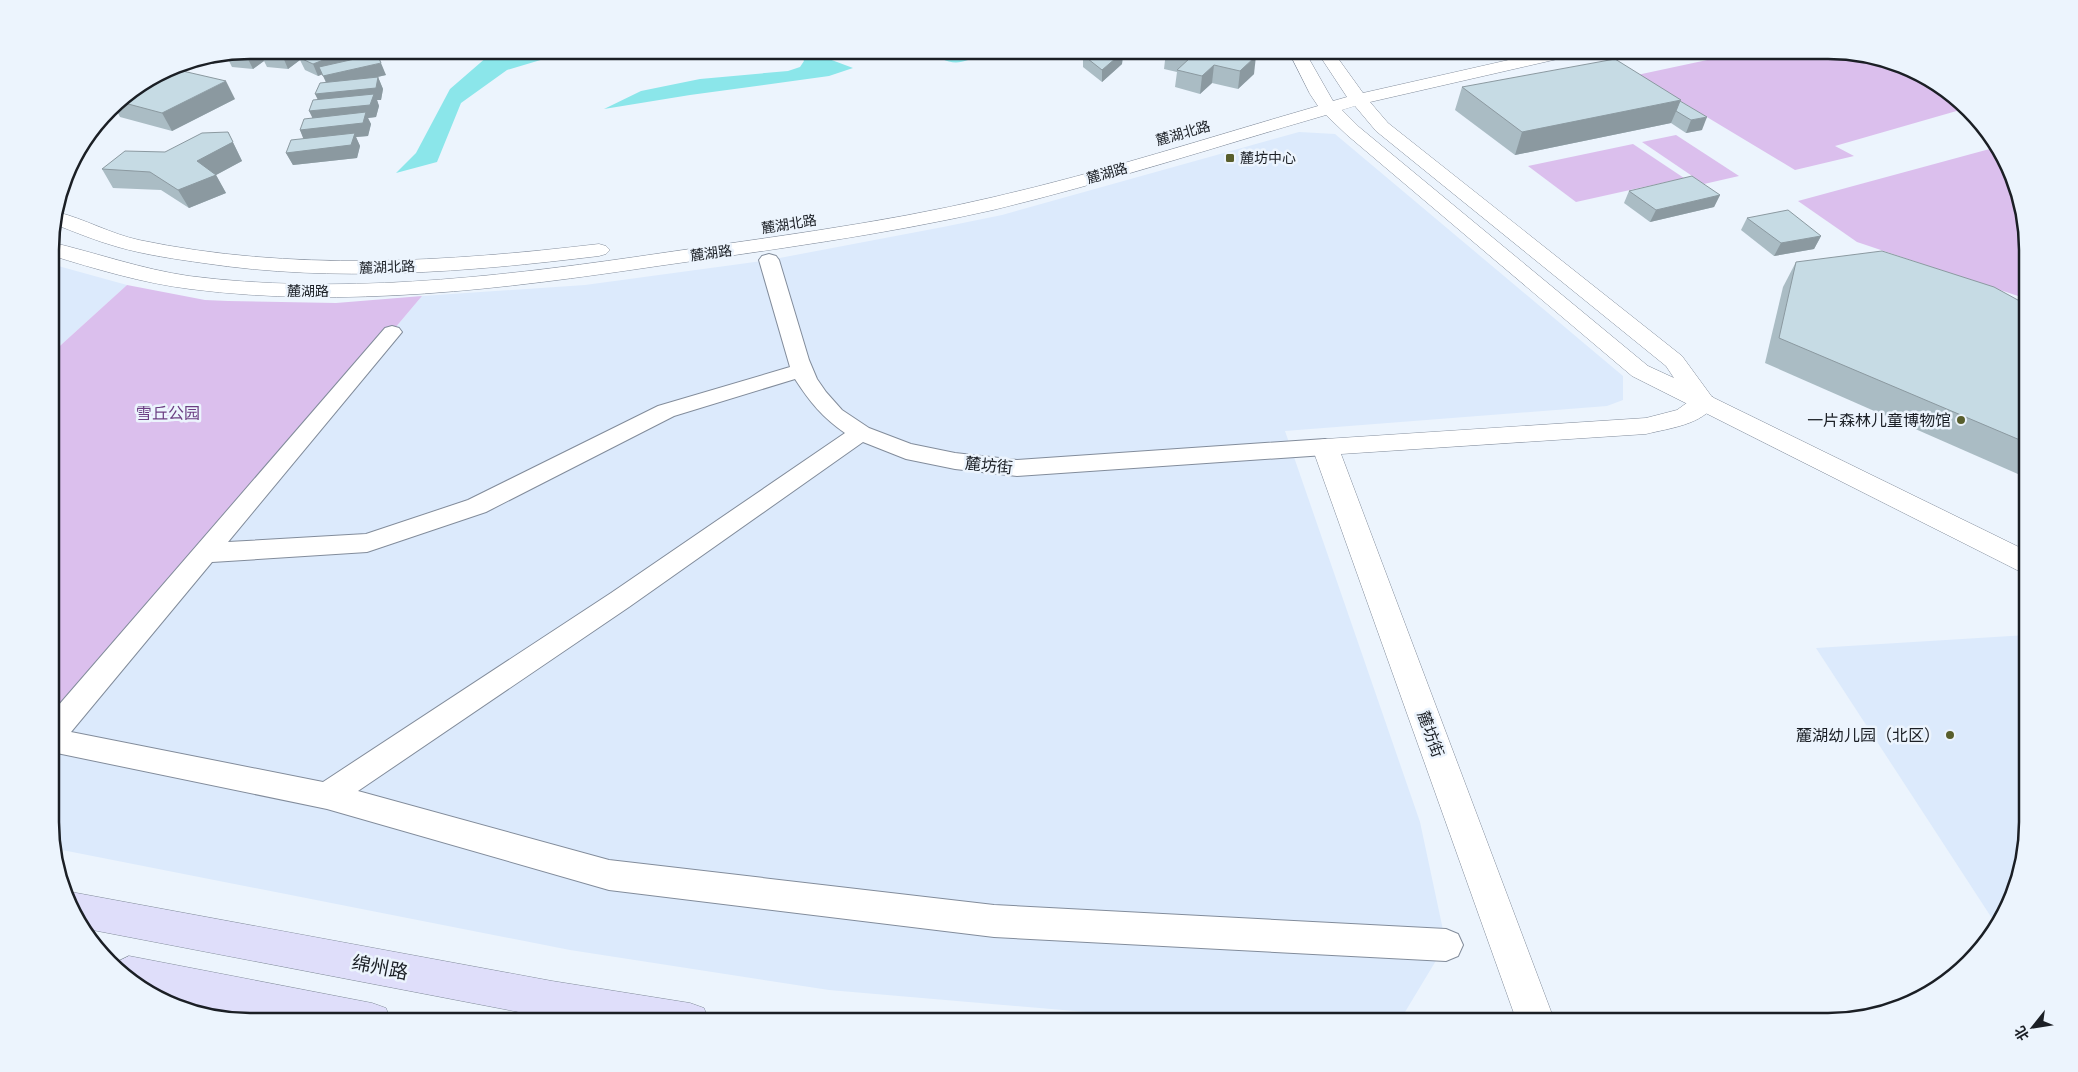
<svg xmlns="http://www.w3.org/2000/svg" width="2078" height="1072" font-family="Cabin,'Noto Sans SC',sans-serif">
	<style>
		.built { fill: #dceafc }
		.green { fill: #dbbfed }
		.water { fill: #8be6ea }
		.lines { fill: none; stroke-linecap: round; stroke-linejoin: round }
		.pedestrian-casing { stroke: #828c9b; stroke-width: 2 }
		.minor-casing { stroke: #828c9b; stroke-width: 1 }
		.tertiary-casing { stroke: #828c9b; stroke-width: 1 }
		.secondary-casing { stroke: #828c9b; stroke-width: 1 }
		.pedestrian { fill: #fff; fill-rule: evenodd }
		.minor { fill: #fff; fill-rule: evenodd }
		.tertiary { fill: #fff; fill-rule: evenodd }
		.secondary { fill: #dfdefa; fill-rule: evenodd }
		.wall { fill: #aabcc4 }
		.shaded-wall { fill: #8b99a0 }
		.building { fill: #c6dbe4; stroke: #8b99a0 }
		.poi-dot { fill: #585e2c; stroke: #ecf4fd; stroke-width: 2 }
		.labels { text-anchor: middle; stroke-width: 5; stroke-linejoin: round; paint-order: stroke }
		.far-street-label { font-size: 14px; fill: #1b1f25; stroke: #ecf4fd }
		.far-poi-label { font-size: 14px; fill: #1b1f25; stroke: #ecf4fd; text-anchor: start }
		.park-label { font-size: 16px; fill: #6b3e82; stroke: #ecf4fd }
		.poi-label { font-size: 16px; fill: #1b1f25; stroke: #ecf4fd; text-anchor: end }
		.street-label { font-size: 16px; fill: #1b1f25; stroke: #ecf4fd }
		.near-street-label { font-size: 19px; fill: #1b1f25; stroke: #ecf4fd }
		.rim { fill: none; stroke: #1b1f25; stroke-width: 2.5 }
	</style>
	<rect width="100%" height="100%" fill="#ecf4fd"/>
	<g class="built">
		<polygon points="1299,132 1335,134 1623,376 1623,400 1607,406 1285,431 1420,822 1446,944 1399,1022 1203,1022 829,990 570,950 52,848 52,734 422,296 585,285 769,260 943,227 1002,215"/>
		<polygon points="51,264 127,285 51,354"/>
		<polygon points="2027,635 2028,823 2008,910 1997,926 1816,648"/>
	</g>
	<g class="green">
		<polygon points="1754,50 1828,50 1867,59 1961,100 1967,108 1835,146 1854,156 1795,170 1637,75"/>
		<polygon points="1676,135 1739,176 1704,184 1642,142"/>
		<polygon points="1633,144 1684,178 1576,202 1528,166"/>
		<polygon points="1997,147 2026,224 2027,299 1857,242 1798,201"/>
		<polygon points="127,285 205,300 228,301 336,303 422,296 52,734 51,354"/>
	</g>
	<g class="water">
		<polygon points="495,50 574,50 507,70 461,103 437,162 396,173 416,153 450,89"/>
		<polygon points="798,50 819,50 829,59 853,68 829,76 690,95 604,109 641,91 700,79 788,71 800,67 804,61"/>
		<path d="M 928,50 L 956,50 L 968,60 C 952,66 942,60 928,50 Z"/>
	</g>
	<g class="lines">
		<g class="pedestrian-casing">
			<path id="pedestrian" d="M 769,254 L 776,256 L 779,260 L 809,360 L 817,379 L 826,392 L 842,410 L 869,428 L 911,444 L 955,453 L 1017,460 L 1325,439 L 1333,442 L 1337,447 L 1333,452 L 1325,455 L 1017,476 L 955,469 L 906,459 L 863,442 L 629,607 L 358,791 L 609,860 L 994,905 L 1446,929 L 1458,934 L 1463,945 L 1458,956 L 1446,961 L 994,937 L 609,890 L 327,809 L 52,752 L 51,714 L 385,328 L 392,326 L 399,328 L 402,332 L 228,542 L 366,534 L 468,500 L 658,406 L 790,367 L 759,260 L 762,256 ZM 795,379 C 810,402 822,417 845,433 L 611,593 L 323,782 L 71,732 L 212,562 L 367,552 L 376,549 L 486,512 L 674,416 Z"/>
		</g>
		<g class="minor-casing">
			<path id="minor" d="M 1704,395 L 1713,397 L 1716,403 C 1702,425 1670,428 1646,434 L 1341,454 L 1555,1022 L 1517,1022 L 1312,447 L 1316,441 L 1325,439 L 1646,418 L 1677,410 L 1695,397 Z"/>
		</g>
		<g class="tertiary-casing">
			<g id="tertiary">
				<path d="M 1288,50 L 1304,50 L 1333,101 L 1347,97 L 1316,50 L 1332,50 L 1363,93 L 1553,50 L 1583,50 L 1581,54 L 1575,55 L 1370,102 L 1388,123 L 1682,356 L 1712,397 L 2027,551 L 2027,573 L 2017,570 L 1632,376 L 1347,135 L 1326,115 C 1215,147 1105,183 993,210 C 883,235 770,250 658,266 C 503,289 346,309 190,289 C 142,283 96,269 50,255 L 50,242 C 97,253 141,269 189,276 C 337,295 488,278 635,257 C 755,239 876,225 994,197 C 1103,172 1210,137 1318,106 L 1310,94 ZM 1355,106 L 1376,131 L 1666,366 L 1674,378 L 1648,366 L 1359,127 L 1342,110 Z"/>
				<path d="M 57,212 C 85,219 111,234 139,240 C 292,272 446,262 599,244 L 606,246 L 610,250 L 606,254 L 599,256 C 467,272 335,283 203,263 C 175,259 146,255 118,247 C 96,241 75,232 54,224 Z"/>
			</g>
		</g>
		<g class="secondary-casing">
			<g id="secondary">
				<polygon points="71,892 552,981 690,1003 704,1008 709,1022 571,1022 82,928 65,898 64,895"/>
				<polygon points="129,956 372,1003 386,1008 391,1022 276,1022 157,998 115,963"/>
			</g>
		</g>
		<use href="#pedestrian" class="pedestrian"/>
		<use href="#minor" class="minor"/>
		<use href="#tertiary" class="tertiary"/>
		<use href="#secondary" class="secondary"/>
	</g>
	<g class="wall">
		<polygon points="250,50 313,50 305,56 321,50 364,50 366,57 386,75 373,78 378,77 383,89 381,100 377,100 379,106 376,117 368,118 371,124 368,136 356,137 360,146 357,158 293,165 286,153 304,139 300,130 312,118 318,100 326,83 323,74 318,76 305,70 300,60 288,69 267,67 264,61 253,69 232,67 226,55"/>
		<polygon points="1090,50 1136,50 1128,58 1123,57 1122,64 1102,82 1083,67 1083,55"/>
		<polygon points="1239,50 1239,52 1254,74 1238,89 1212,83 1200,94 1175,87 1177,72 1164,69 1166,52"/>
		<polygon points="226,55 213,64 192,62 192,61"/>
		<polygon points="1462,87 1680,101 1702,130 1686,133 1671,123 1515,155 1455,110"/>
		<polygon points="235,99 172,131 120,117 114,105 118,100"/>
		<polygon points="228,132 242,161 216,175 226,193 189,208 161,190 113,188 102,169 165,152"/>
		<polygon points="1629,191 1720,195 1714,207 1650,222 1624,203"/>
		<polygon points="1747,218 1821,236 1814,249 1774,256 1741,230"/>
		<polygon points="1796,262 2027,305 2027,478 1765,363 1783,287"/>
	</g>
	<g class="shaded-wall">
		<polygon points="257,50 279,50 261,56 264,61 253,69 247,57"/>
		<polygon points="292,50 313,50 301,59 300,58 300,60 288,69 283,57"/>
		<polygon points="349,50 364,50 366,57 318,76 313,64"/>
		<polygon points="1128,50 1136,50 1128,58"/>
		<polygon points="1231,50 1239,50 1238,58"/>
		<polygon points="1123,52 1122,64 1102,82 1102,70"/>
		<polygon points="226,55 213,64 210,58"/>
		<polygon points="1256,56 1254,74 1238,89 1240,71"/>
		<polygon points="381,63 386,75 329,88 323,76"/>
		<polygon points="1214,65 1212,83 1200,94 1202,76"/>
		<polygon points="378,77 383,89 381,100 377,100 379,106 376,117 368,118 371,124 368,136 356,137 360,146 357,158 293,165 286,153 305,143 300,130 315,123 309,111 321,106 315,94"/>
		<polygon points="226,81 235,99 172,131 162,113"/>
		<polygon points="1681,100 1671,123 1515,155 1522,132"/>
		<polygon points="1707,117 1702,130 1686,133 1691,120"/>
		<polygon points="228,132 242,161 216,175 226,193 189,208 178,190 197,161"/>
		<polygon points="1720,195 1714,207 1650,222 1656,210"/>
		<polygon points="1821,236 1814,249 1774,256 1781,243"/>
	</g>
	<g class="building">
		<polygon points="250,50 257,50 247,57 226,55"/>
		<polygon points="269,50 292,50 283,57 261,56"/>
		<polygon points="321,50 349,50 313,64 300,58"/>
		<polygon points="1090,50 1116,50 1123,52 1102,70 1083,55"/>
		<polygon points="1168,50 1231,50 1256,56 1240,71 1214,65 1202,76 1177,70 1190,58 1166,52"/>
		<polygon points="377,54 381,63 323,76 319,67"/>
		<polygon points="1615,59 1681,100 1522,132 1462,87"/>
		<polygon points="174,69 226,81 162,113 117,101 149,81"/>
		<polygon points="378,77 376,88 315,94 320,83"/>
		<polygon points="374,94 370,105 309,111 313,100"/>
		<polygon points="1680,101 1707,117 1691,120 1676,111"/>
		<polygon points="366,112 363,123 300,130 304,119"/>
		<polygon points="228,132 233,142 197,161 216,175 178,190 150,172 102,169 125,151 165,152 202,133"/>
		<polygon points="355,133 351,145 286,153 291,140"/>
		<polygon points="1692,176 1720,195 1656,210 1629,191"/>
		<polygon points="1788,210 1821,236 1781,243 1747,218"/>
		<polygon points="1882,251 1994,287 2027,305 2027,443 1779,338 1796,262"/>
	</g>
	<g class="poi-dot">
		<rect x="1225" y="153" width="10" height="10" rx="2.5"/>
		<circle cx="1961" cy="420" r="5"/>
		<circle cx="1950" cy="735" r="5"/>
	</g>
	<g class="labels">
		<g class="far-street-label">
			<text transform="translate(1183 133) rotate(-16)" y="5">麓湖北路</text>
			<text transform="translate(1107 173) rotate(-16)" y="5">麓湖路</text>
			<text transform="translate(789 224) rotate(-9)" y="5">麓湖北路</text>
			<text transform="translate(711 253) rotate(-8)" y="5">麓湖路</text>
			<text transform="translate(387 267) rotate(-2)" y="5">麓湖北路</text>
			<text x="308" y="296">麓湖路</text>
		</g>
		<g class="far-poi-label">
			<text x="1240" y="163">麓坊中心</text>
		</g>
		<g class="park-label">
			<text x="168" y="419">雪丘公园</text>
		</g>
		<g class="poi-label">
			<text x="1951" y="426">一片森林儿童博物馆</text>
			<text x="1940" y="741">麓湖幼儿园（北区）</text>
		</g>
		<g class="street-label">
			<text transform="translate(989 465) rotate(6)" y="6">麓坊街</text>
			<text transform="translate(1431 734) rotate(70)" y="6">麓坊街</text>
		</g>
		<g class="near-street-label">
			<text transform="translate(380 967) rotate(11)" y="7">绵州路</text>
		</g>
	</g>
	<path d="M0 0H2078V1072H0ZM250 59H1828A191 191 0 0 1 2019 250V822A191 191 0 0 1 1828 1013H250A191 191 0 0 1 59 822V250A191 191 0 0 1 250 59Z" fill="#ecf4fd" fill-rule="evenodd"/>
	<path class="rim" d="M250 59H1828A191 191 0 0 1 2019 250V822A191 191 0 0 1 1828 1013H250A191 191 0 0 1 59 822V250A191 191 0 0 1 250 59Z"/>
	<g transform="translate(2033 1027) rotate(240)" stroke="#ecf4fd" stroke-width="4" paint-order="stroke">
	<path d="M0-4L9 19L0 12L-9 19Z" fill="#1b1f25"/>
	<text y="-8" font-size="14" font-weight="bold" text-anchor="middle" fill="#1b1f25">北</text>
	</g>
</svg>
